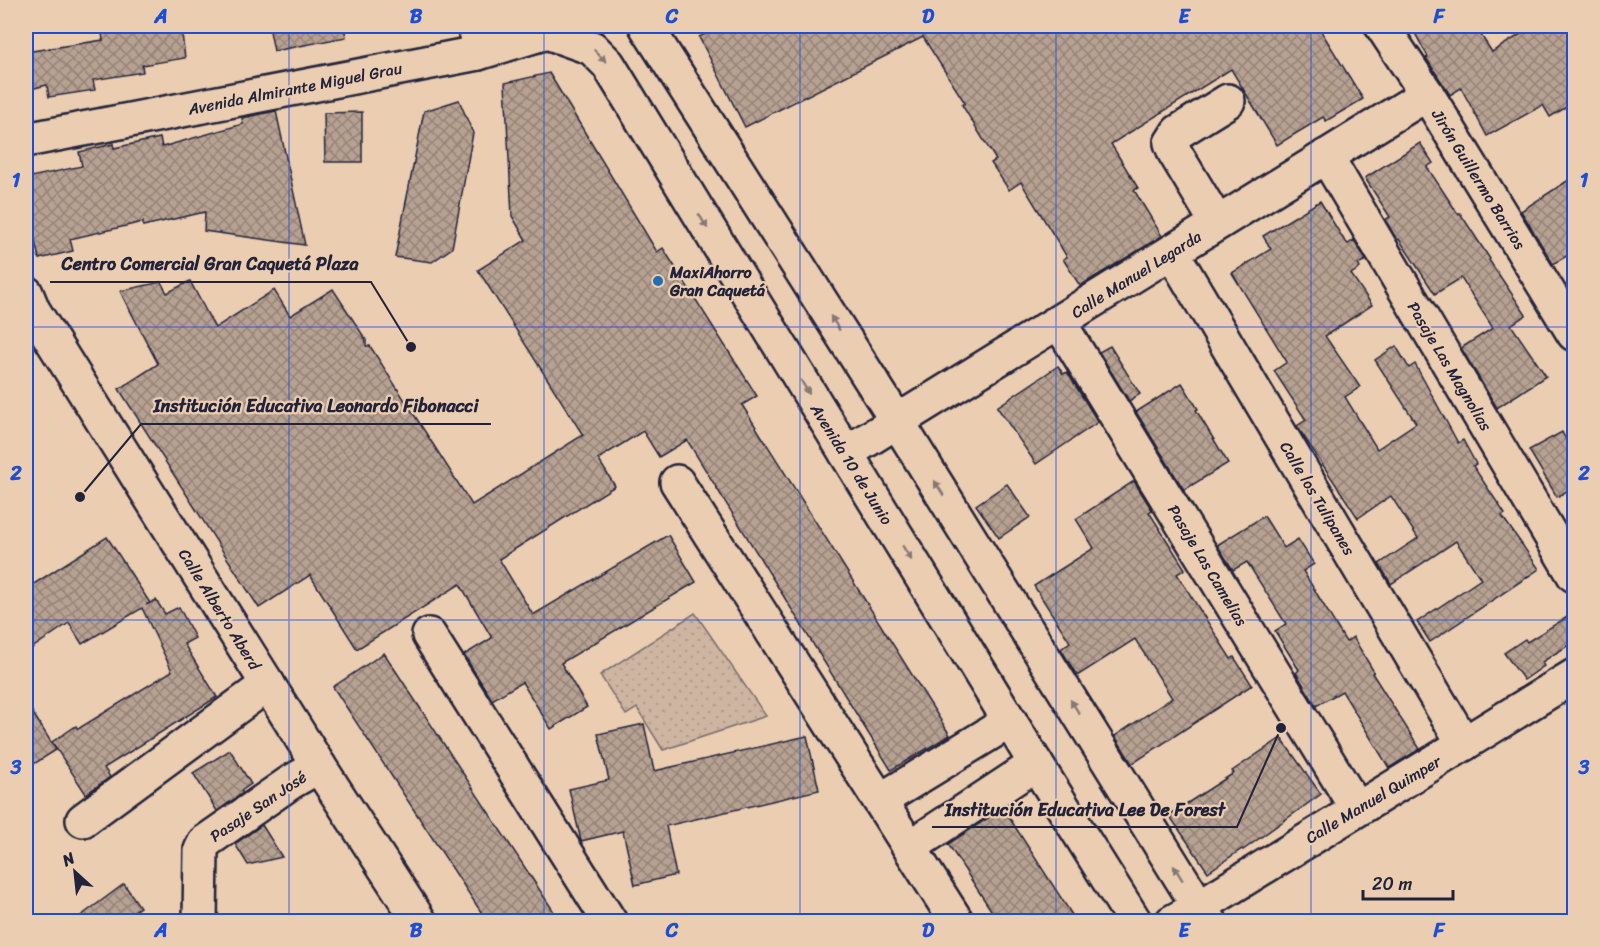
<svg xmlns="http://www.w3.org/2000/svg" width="1600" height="947" font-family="Sriracha,sans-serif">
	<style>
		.grass { fill: url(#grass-dots); stroke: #786c6e; stroke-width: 1.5 }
		.building { fill: url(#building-cross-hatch); stroke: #22223b; stroke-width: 1.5 }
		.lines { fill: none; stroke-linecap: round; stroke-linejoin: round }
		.minor-casing { stroke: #22223b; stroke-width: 38 }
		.path { stroke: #22223b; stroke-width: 4; stroke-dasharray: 4.5 4.5; stroke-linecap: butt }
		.minor { stroke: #ebceb2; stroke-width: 33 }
		.oneway { fill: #867876 }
		.grid { fill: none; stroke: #1d4ed8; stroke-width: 1.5; stroke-opacity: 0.55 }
		.poi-dot { fill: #1f6fb2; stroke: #ebceb2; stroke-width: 2 }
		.labels { text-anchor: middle; stroke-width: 4.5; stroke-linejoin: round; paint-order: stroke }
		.street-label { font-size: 16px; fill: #22223b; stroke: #ebceb2 }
		.poi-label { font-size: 16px; font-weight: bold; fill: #22223b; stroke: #ebceb2; text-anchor: start }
		.leader { fill: none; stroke: #22223b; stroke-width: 2 }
		.callout-dot { fill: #22223b; stroke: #ebceb2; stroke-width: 2 }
		.callout-label { font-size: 18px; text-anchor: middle; font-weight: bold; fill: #22223b; stroke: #ebceb2; stroke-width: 4.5; stroke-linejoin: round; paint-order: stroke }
		.neatline { fill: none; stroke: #1d4ed8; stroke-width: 2 }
		.grid-label { font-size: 20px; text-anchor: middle; font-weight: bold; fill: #1d4ed8 }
	</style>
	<defs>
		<pattern id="grass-dots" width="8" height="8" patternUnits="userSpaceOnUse" patternTransform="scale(1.5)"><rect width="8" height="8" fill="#ceb5a1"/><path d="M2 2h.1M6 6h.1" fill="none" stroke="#b19b8c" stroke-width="1.8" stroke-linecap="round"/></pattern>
		<pattern id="building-cross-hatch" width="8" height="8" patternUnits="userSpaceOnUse" patternTransform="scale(1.5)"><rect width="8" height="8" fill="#b7a192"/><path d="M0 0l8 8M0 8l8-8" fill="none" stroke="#948378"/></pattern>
	</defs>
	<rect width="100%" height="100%" fill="#ebceb2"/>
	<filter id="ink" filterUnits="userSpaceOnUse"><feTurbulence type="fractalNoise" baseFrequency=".0167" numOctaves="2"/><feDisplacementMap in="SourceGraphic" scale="12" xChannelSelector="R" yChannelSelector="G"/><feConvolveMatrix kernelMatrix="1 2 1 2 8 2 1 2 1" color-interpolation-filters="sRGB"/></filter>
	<g filter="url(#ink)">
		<polygon class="grass" points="695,613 766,716 663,750 637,708 626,715 600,675"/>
		<g class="building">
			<polygon points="101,26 181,26 185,58 142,65 143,72 93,80 95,90 49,97 47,85 26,90 26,52 103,40"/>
			<polygon points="269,26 344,26 346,37 274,51"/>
			<polygon points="722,26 1318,26 1363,99 1326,121 1323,117 1277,145 1231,69 1111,144 1138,188 1134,190 1162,236 1080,286 1063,259 1067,257 1021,182 1009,190 991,163 996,160 962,105 965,103 923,37 745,127 699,37"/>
			<polygon points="1411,26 1475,26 1492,52 1534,26 1575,26 1575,102 1550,117 1543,105 1487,136 1461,88 1450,95 1426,58 1428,57"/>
			<polygon points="549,73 657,252 663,248 757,396 742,405 950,735 891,770 687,440 659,457 643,431 598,459 615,486 499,559 533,615 668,535 696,582 561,663 587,707 551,729 522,682 492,700 464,655 492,638 460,584 357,649 310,575 259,608 119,389 158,364 120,291 161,282 167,293 190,281 215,328 274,290 290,316 333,289 366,340 366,346 370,346 472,505 583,435 478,270 526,240 512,216 505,83"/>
			<polygon points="459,100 473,133 452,248 432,262 395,257 424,111"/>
			<polygon points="276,111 305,245 204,231 205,212 143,226 143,222 70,239 73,251 39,259 26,199 26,178 82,166 79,152 113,144 114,148 160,138 162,147 243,124 242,118"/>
			<polygon points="362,112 362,162 325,162 324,113"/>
			<polygon points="1420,143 1433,163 1427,167 1458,214 1460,213 1490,259 1489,260 1526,315 1511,325 1546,376 1497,408 1461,348 1493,328 1461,278 1435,294 1399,239 1397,240 1385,220 1390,217 1365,178"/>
			<polygon points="1575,176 1575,251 1553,264 1521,211"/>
			<polygon points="1320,201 1344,240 1348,244 1354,240 1366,260 1358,264 1360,268 1351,274 1372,305 1325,336 1360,387 1345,397 1377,449 1416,423 1375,360 1396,346 1409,368 1415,364 1458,443 1463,440 1476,464 1473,466 1505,514 1502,516 1539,569 1430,642 1417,622 1481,579 1456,541 1391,584 1379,564 1418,538 1391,496 1358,518 1297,426 1306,420 1274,371 1287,362 1232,273 1271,249 1263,236"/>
			<polygon points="1110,346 1140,394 1129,401 1099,352"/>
			<polygon points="1058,366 1063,374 1067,372 1098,422 1036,464 997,407"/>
			<polygon points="1182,383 1198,409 1196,410 1228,463 1184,490 1136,412"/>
			<polygon points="1562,432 1575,457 1575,486 1557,497 1529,450"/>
			<polygon points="1134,481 1152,510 1149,512 1185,569 1177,574 1231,659 1234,657 1252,685 1132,764 1115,736 1172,698 1135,639 1077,676 1061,649 1070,642 1034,586 1094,548 1076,519"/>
			<polygon points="1007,484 1030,517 999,538 976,505"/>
			<polygon points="1264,516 1284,548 1298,539 1314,564 1303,571 1346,642 1353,637 1374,672 1372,673 1420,749 1389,768 1342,691 1316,706 1296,673 1299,670 1275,631 1286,624 1247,562 1233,570 1217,545"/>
			<polygon points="107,537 150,603 146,605 156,600 165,614 179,607 195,638 184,644 217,697 104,768 110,777 86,794 52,742 76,726 78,729 172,671 142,608 82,644 69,623 26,652 26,589"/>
			<polygon points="1575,612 1575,641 1542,662 1544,666 1524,680 1504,653 1525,639 1527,642"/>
			<polygon points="384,653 560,921 487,921 333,687"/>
			<polygon points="26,702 56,750 26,769"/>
			<polygon points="644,724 654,771 807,736 819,790 666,826 676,875 635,885 623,831 581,841 569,789 609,780 598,734"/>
			<polygon points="1281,738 1321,794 1243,850 1242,849 1208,872 1169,815 1234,773 1232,771"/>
			<polygon points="230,750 251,784 241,791 243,793 217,811 193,773"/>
			<polygon points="1003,808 1076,921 998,921 948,844"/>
			<polygon points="262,825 282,857 248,865 235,844"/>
			<polygon points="124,884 140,907 120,921 74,921"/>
		</g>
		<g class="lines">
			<g class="minor-casing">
				<g id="minor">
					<polyline points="475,26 478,53"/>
					<polyline points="646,26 897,421 1199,907 1210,922"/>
					<polyline points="1382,26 1427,94 1574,334"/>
					<polyline points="547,32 592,48 608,64 1036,764 1135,922"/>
					<polyline points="26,140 478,53 547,32 562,26"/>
					<polyline points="1326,156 1574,575"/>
					<polyline points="1217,223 1175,153 1171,143 1178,132 1228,101"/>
					<polyline points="1172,252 1464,744"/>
					<polyline points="26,293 33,310 55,345 319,766 420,922"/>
					<polyline points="1059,322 1357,809"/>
					<polyline points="846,453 1427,94"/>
					<polyline points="677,482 957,922"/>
					<polyline points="429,635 610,922"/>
					<polyline points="881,800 1010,721"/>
					<polyline points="83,820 268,684"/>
					<polyline points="910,847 1036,764"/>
					<polyline points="200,922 201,850 205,842 291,782 319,766"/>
					<polyline points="1172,922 1199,907 1574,676"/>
				</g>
			</g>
			<polyline class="path" points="26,687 29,684"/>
			<use href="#minor" class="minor"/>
		</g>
		<defs><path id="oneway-solid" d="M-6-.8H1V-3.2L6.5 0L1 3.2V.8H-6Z" transform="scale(1.5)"/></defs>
		<g class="oneway">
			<use href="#oneway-solid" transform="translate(600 56) rotate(46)"/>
			<use href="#oneway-solid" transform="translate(703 221) rotate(59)"/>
			<use href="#oneway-solid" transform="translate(835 323) rotate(-122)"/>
			<use href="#oneway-solid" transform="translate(805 387) rotate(59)"/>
			<use href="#oneway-solid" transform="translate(939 488) rotate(-122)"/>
			<use href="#oneway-solid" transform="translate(907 553) rotate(58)"/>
			<use href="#oneway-solid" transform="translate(1075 707) rotate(-122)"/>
			<use href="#oneway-solid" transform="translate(1178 873) rotate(-122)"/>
		</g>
	</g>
	<path class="grid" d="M 289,26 L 289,922M 544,26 L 544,922M 800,26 L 800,922M 1056,26 L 1056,922M 1311,26 L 1311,922M 26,327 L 1574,327M 26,620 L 1574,620"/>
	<circle class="poi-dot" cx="658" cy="281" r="6"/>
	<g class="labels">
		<g class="street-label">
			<text transform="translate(295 88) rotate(-11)" y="6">Avenida Almirante Miguel Grau</text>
			<text transform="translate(1479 179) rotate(58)" y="6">Jirón Guillermo Barrios</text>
			<text transform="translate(1136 274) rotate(-32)" y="6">Calle Manuel Legarda</text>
			<text transform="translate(1450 366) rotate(59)" y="6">Pasaje Las Magnolias</text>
			<text transform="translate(852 464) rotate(58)" y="6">Avenida 10 de Junio</text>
			<text transform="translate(1318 498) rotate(59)" y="6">Calle los Tulipanes</text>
			<text transform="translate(1208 565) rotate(59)" y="6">Pasaje Las Camelias</text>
			<text transform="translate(220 609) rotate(58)" y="6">Calle Alberto Aberd</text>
			<text transform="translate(1373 799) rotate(-31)" y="6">Calle Manuel Quimper</text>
			<text transform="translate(258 806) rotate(-34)" y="6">Pasaje San José</text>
		</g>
		<g class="poi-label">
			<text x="670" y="278">MaxiAhorro<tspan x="670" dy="18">Gran Caquetá</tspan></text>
		</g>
	</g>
	<path class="leader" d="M411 347L371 282H50M80 497L141 424H491M1281 728L1237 827H932"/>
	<g class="callout-dot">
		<circle cx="411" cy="347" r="6"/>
		<circle cx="80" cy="497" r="6"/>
		<circle cx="1281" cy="728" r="6"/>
	</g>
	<g class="callout-label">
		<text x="210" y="270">Centro Comercial Gran Caquetá Plaza</text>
		<text x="316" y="412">Institución Educativa Leonardo Fibonacci</text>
		<text x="1085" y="816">Institución Educativa Lee De Forest</text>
	</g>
	<rect width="1600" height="947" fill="none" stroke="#ebceb2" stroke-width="66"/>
	<g transform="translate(75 872) rotate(333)" stroke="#ebceb2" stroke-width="4.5" paint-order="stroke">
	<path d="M0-4.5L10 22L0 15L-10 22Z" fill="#22223b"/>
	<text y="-9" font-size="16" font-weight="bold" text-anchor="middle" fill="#22223b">N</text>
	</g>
	<path d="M1363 890v9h90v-9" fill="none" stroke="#22223b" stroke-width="3"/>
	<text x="1372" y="890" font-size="18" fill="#22223b" stroke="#ebceb2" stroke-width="4.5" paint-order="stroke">20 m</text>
	<rect x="33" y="33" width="1534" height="881" class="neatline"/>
	<g class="grid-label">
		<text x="161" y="23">A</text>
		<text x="416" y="23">B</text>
		<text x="672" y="23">C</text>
		<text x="928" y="23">D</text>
		<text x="1184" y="23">E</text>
		<text x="1439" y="23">F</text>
		<text x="16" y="187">1</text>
		<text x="1584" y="187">1</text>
		<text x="16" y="480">2</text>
		<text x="1584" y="480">2</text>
		<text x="16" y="774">3</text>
		<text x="1584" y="774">3</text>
		<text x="161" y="937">A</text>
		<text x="416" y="937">B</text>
		<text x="672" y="937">C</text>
		<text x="928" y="937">D</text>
		<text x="1184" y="937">E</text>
		<text x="1439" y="937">F</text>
	</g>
</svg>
